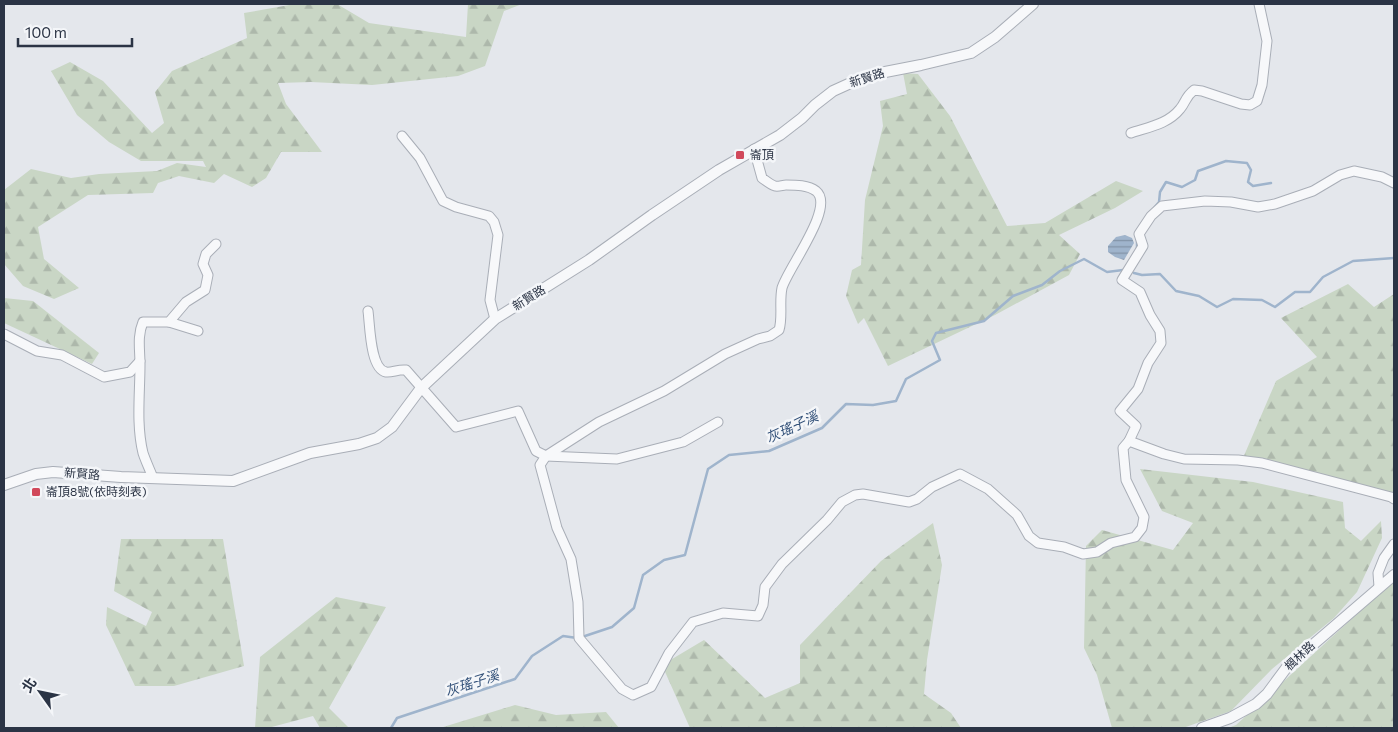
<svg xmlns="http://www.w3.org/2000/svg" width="1398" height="732" font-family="Commissioner,'Noto Sans TC',sans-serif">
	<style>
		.forest { fill: url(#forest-firs) }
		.water { fill: url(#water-rules) }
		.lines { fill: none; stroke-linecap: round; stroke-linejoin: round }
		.stream { stroke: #9fb4cc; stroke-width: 2.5 }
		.minor-casing { stroke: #a9aeb7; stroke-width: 11 }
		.tertiary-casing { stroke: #a9aeb7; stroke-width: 12 }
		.minor { stroke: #f7f8fa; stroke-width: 9 }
		.tertiary { stroke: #f7f8fa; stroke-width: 10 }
		.poi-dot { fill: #d1495b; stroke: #f4f6f9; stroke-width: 2 }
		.labels { text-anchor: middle; stroke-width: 5; stroke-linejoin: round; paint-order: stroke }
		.street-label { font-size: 12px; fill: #2b3445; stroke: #f4f6f9 }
		.poi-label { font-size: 12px; fill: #2b3445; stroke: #f4f6f9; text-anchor: start }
		.water-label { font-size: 14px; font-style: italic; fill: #34527a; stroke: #f4f6f9 }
	</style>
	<defs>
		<pattern id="forest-firs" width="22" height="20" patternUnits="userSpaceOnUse" patternTransform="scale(1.25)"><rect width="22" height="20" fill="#c9d6c5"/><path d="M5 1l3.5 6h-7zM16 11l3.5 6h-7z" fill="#adb8ab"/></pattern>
		<pattern id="water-rules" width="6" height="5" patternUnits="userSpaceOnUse" patternTransform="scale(1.25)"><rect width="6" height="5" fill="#9fb4cc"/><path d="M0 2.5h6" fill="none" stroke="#8293a7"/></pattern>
	</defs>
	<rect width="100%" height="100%" fill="#e4e7ec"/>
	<g class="forest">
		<polygon points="295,4 337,4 369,23 466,37 468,4 522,4 504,11 485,66 458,76 372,85 311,82 278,83 286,104 322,152 281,152 266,178 252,187 224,174 214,183 179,176 158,183 153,193 88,195 38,227 44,259 79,288 54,299 23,286 4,264 4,190 31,169 71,178 99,174 157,171 177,163 206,167 203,161 141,161 109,142 77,115 51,71 70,62 103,81 152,133 164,123 155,92 172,71 247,38 244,13"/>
		<polygon points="903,73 918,74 950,116 1007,226 1045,223 1116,181 1143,191 1115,208 1059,235 1080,254 1069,275 995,315 888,366 864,318 858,324 846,296 852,270 861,265 865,200 883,126 880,101 907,94"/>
		<polygon points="1348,284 1374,307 1394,294 1394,504 1377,495 1243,458 1276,381 1317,357 1281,318"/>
		<polygon points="4,298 33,301 99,353 92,364 4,323"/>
		<polygon points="1140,469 1253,482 1343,502 1345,528 1361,541 1381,521 1382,538 1357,592 1334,618 1272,669 1231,711 1183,728 1112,728 1097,675 1084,648 1086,546 1102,530 1173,550 1193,523 1162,511"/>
		<polygon points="933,523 942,565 927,660 924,694 951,713 961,728 690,728 662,665 704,640 765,698 800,683 800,645 881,561"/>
		<polygon points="121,539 223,539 244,666 174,686 135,686 106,625 107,607 146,626 152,612 114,591"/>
		<polygon points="1394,580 1394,728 1228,728 1236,725"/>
		<polygon points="336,597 386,607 329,708 349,728 320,728 313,716 268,728 255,728 260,657"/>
		<polygon points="515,705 556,715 606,712 619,728 440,728"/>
	</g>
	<polygon class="water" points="1125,235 1132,238 1134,243 1124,260 1115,257 1108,252 1108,246 1116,237"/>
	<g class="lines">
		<g class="stream">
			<polyline points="1154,208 1159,202 1160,192 1166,182 1182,187 1195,180 1198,171 1226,161 1247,163 1251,170 1248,182 1253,186 1271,183"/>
			<polyline points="1137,238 1137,250"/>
			<polyline points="1134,273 1142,275 1160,274 1176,291 1199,296 1217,307 1233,299 1262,300 1275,307 1295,292 1310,292 1323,277 1353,261 1394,258"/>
			<polyline points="585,636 612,627 634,608 643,575 664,560 685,555 708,469 729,455 769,451 822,428 846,404 873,405 896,401 906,379 940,360 932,341 936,333 984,321 1013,296 1042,285 1060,271 1084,259 1107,272 1123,270"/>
			<polyline points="391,728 397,718 515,679 532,656 563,636 577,638"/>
		</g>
		<g class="minor-casing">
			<g id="minor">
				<path d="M 1131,133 C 1149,127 1168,124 1180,109 C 1186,102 1185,97 1194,90 L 1202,91 L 1241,104 L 1250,105 L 1257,101 L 1262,85 L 1267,41 L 1259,4"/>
				<polyline points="402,136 420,158 443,201 456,207 489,216 494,222 498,235 490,300 495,319"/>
				<path d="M 754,149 L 762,178 C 765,180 771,185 775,186 C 778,187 783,185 786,185 C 796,185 808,185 816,191 C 836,207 787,269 782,288 C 779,302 783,317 779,330 L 770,336 L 758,339 L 725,354 L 664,391 L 599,422 L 546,456 L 540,465 L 557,528 L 571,559 L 578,602 L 579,638 L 622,689 L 633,695 L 651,687 L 669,653 L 693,622 L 723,613 L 758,616 L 763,605 L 765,587 L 782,564 L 827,520 L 842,502 L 855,495 L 863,494 L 909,502 L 917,499 L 932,487 L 960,474 L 988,489 L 1017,515 L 1029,536 L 1038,543 L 1064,547 L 1083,554 L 1097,552 L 1111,543 L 1135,537 L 1142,528 L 1144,517 L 1126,480 L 1123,448 L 1129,441 L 1164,454 L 1184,459 L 1238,460 L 1262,463 L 1391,497 L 1394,499"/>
				<path d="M 368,311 C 370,325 370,369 386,372 C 391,373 399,369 406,370 L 456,427 L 518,411 L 536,451 L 546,456 L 617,459 L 683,442 L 718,422"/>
				<polyline points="169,322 198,331"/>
				<polyline points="4,334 37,351 62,355 104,377 130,372 140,361"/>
				<polyline points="1129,441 1136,426 1120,411 1138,389 1148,363 1161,343 1160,331 1150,315 1140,292 1122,280 1143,246 1139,234 1151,216 1162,206 1205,201 1231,202 1258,207 1275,204 1313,191 1340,175 1354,171 1382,177 1394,183"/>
				<path d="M 153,478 C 150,470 146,462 143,453 C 136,424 140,394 140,364 C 140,350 137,336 143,322 L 169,322 L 186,302 L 205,290 L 208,275 L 203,264 L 206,254 L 216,244"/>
				<polyline points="1379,587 1378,573 1384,558 1394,544"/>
			</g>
		</g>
		<g class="tertiary-casing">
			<g id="tertiary">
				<polyline points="4,485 36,474 53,472 121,477 233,481 310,453 359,444 377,438 392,427 421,388 495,319 589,260 652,215 719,170 780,135 802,118 815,105 833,91 855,81 880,73 921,65 971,53 995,37 1033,4"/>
				<polyline points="1202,728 1230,718 1256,704 1267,694 1287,667 1394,575"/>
			</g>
		</g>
		<use href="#minor" class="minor"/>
		<use href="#tertiary" class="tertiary"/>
	</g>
	<g class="poi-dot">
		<rect x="735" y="150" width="10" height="10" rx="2.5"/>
		<rect x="31" y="487" width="10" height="10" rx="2.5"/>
	</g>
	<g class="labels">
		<g class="street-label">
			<text transform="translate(867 78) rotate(-18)" y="4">新賢路</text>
			<text transform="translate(529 298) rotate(-32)" y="4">新賢路</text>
			<text transform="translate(82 474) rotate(5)" y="4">新賢路</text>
			<text transform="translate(1300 656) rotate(-43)" y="4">楓林路</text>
		</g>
		<g class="poi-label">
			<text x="750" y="159">崙頂</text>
			<text x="46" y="496">崙頂8號(依時刻表)</text>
		</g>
		<g class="water-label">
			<text transform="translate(792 427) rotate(-25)" y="5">灰瑤子溪</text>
			<text transform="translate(472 683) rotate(-18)" y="5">灰瑤子溪</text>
		</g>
	</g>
	<rect width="1398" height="732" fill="none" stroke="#2b3445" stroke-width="10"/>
	<g transform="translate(40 692) rotate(303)" stroke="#f4f6f9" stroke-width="4" paint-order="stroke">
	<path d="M0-4L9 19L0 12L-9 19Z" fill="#2b3445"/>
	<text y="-8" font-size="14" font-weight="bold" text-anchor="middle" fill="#2b3445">北</text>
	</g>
	<path d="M18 38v8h114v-8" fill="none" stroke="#2b3445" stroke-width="2.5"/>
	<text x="25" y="38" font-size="15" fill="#2b3445" stroke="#f4f6f9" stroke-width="4" paint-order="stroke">100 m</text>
</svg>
